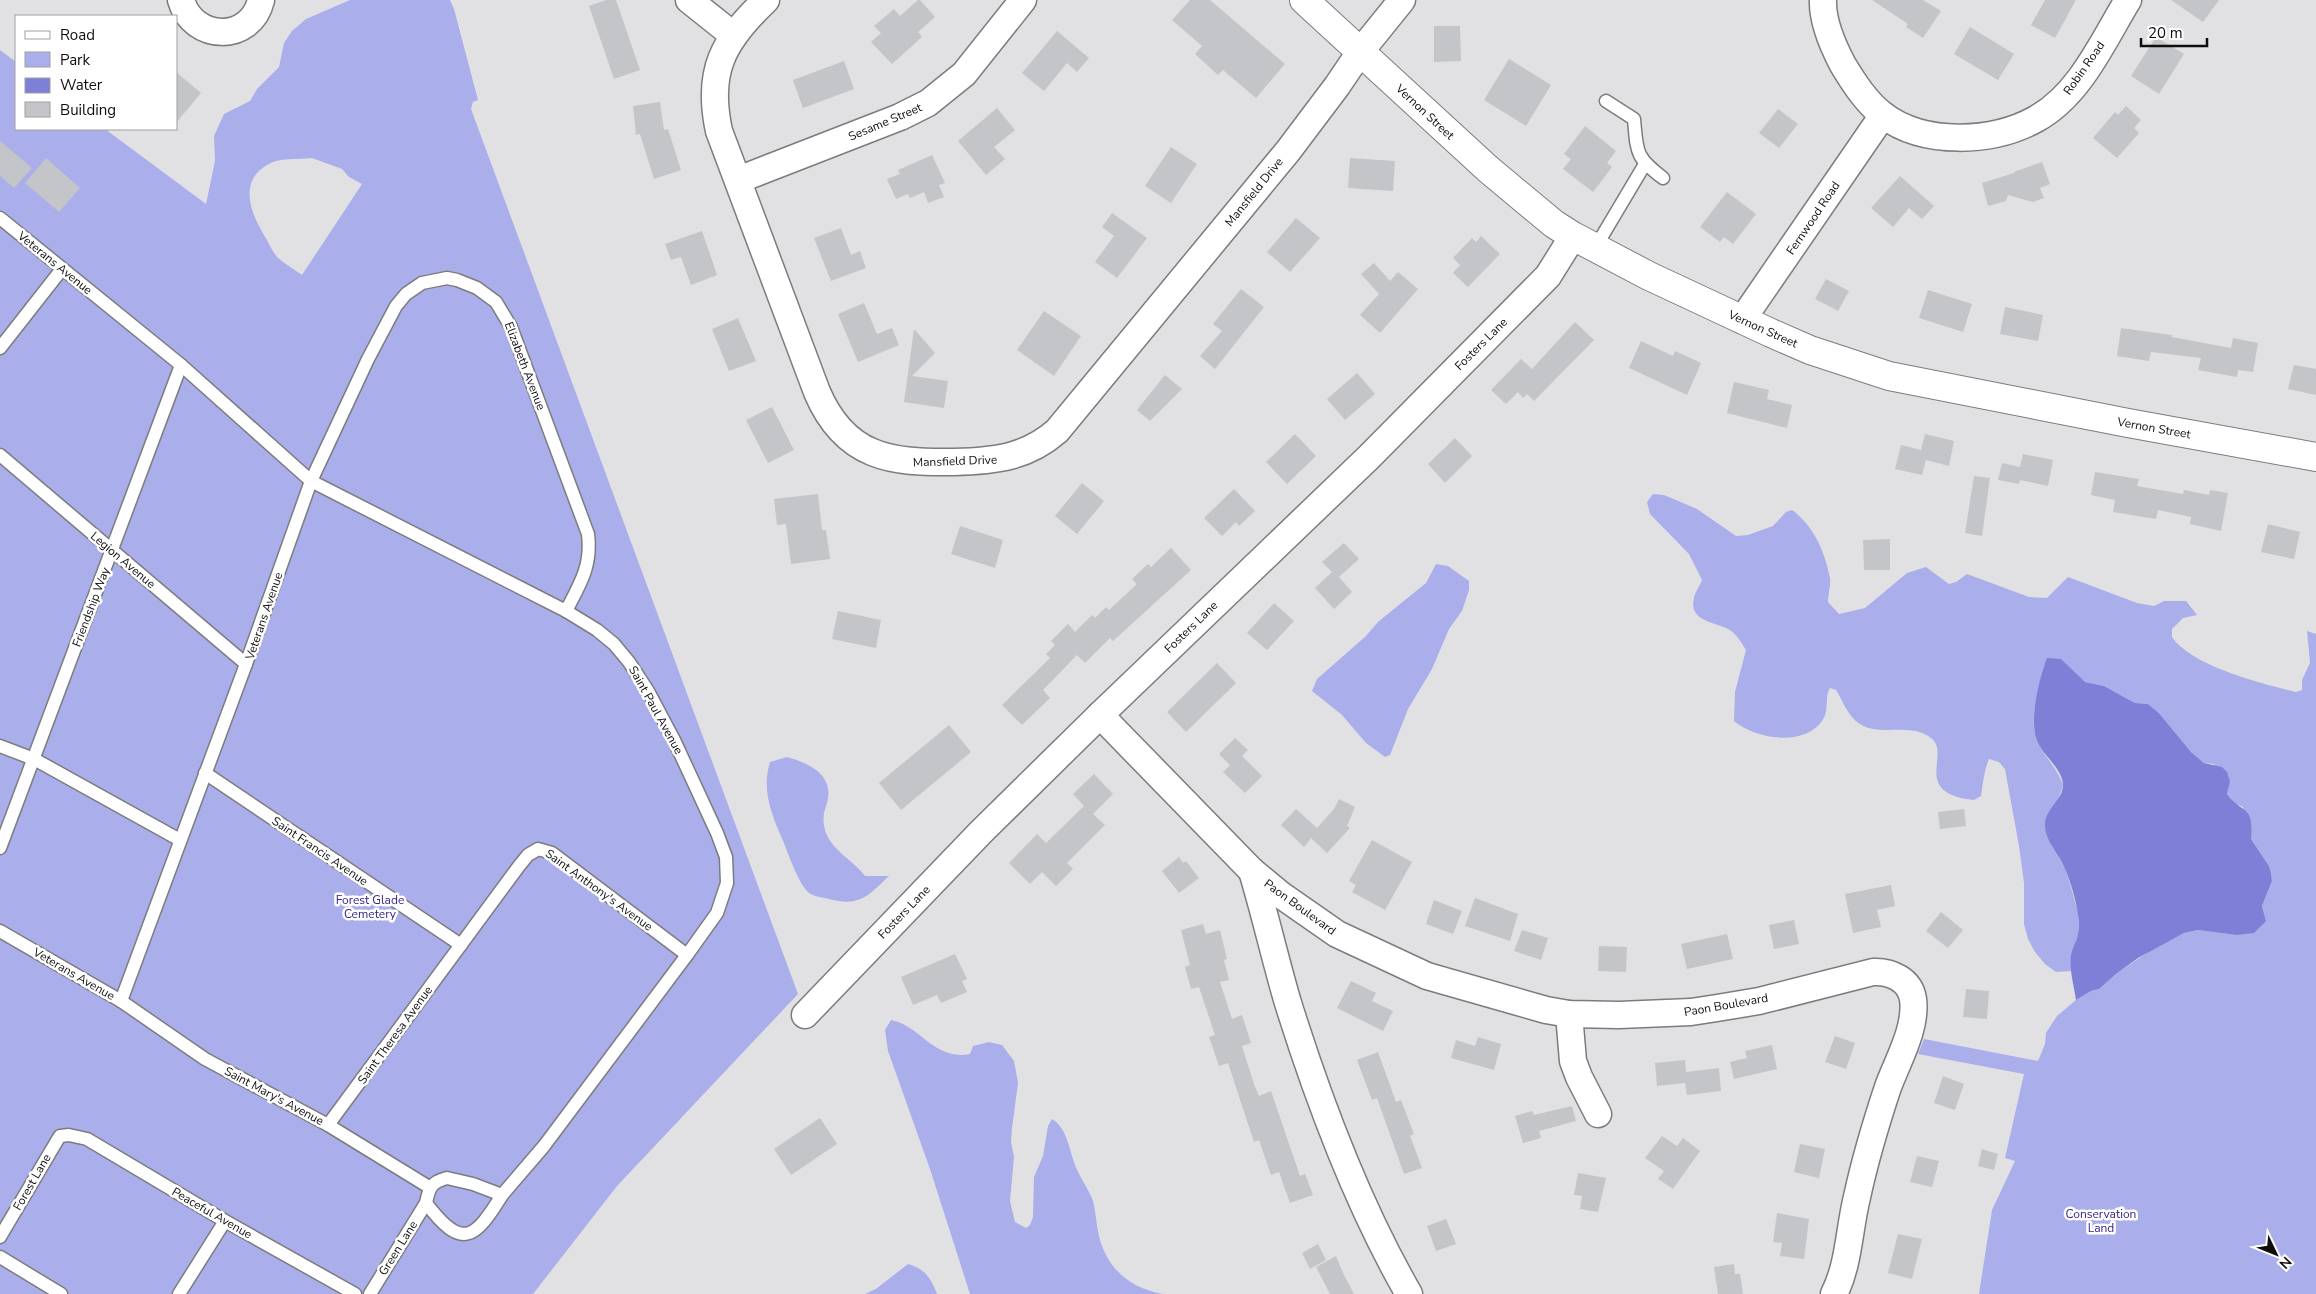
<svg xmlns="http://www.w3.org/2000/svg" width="2316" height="1294" font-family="'Nunito Sans',sans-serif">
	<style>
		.green { fill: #aaaeeb; fill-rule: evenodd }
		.water { fill: #7e7fd6 }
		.building { fill: #c4c5c8 }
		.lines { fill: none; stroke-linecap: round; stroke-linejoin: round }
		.lane-casing { stroke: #7c7c7f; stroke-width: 15 }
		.street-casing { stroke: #7c7c7f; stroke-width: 29 }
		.secondary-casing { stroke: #7c7c7f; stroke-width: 30 }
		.lane { stroke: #fff; stroke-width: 12 }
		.street { stroke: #fff; stroke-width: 26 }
		.secondary { stroke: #fff; stroke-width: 28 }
		.labels { text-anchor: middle; stroke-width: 5; stroke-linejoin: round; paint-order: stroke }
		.street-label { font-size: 12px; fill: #0e0e0f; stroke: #fff }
		.park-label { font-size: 12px; fill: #35258c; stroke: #fff }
	</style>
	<rect width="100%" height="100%" fill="#e1e1e4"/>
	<g class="green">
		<path d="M 350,0 L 450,0 L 454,9 L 478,100 L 473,102 L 471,109 L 798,994 L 617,1186 L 533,1294 L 0,1294 L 0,50 L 16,62 L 16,129 L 105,129 L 206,204 L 215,161 L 214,136 L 224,114 L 250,101 L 257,89 L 279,67 L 284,43 L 292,31 L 306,19 ZM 312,158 L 342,169 L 349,177 L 362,184 L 302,275 C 294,269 285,264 277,257 C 273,252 270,246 267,240 C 253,218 236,183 267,165 C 279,157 297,160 312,158 Z"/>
		<path d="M 1653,494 L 1664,495 L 1697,509 L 1736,536 L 1748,535 L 1773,526 L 1786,512 L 1792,510 C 1814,526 1825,552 1830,578 C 1831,585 1828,594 1828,602 L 1839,614 L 1865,608 L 1907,573 L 1926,567 L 1949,584 L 1956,582 L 1967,574 L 2029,597 L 2047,598 L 2068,577 L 2137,603 L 2154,606 L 2164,601 L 2186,601 L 2197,615 L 2183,618 L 2172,629 L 2172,637 C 2191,666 2263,684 2296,692 L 2302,690 L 2302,680 L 2310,663 L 2307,631 L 2316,634 L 2316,1294 L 1979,1294 L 1992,1210 L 2015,1161 L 2005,1158 L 2024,1074 L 1918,1054 L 1924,1039 L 2038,1061 L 2045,1044 L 2046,1033 L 2057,1016 L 2076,1000 L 2091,991 L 2099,989 L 2116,974 L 2151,950 L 2184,933 L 2198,930 L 2236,935 L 2266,921 L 2262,906 L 2272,881 L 2271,873 L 2269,866 L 2251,839 L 2243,807 L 2235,803 L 2227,794 L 2228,788 L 2214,764 L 2204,763 L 2191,752 L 2159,713 L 2148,704 L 2135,703 L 2104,686 L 2085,682 L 2076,675 L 2044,665 C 2039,686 2027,726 2039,745 C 2047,759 2058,770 2063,785 L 2059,797 L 2051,845 L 2066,870 L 2078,912 L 2079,933 L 2071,955 L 2073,971 L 2056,972 L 2045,964 L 2035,952 L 2028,939 L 2024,924 L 2024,883 L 2019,846 L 2005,769 L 1999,762 L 1989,759 C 1984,771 1983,783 1981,796 L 1974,800 C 1910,793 1952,754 1931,738 C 1910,722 1880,737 1860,724 C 1848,717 1843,701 1836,690 L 1830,688 C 1824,697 1830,711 1822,721 C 1804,747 1755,739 1734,721 L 1735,692 L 1746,650 C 1741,642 1737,634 1728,629 C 1714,622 1688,621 1694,598 C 1695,592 1700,586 1702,580 L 1689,554 L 1650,514 L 1647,502 Z"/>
		<polygon points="1436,564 1448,566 1469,581 1469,590 1462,611 1449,629 1432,669 1408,709 1390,755 1385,757 1366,743 1342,715 1312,691 1317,679 1366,636 1378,622 1426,583"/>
		<path d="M 787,757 C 809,763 835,775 827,803 C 823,814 822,821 826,833 C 834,852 853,860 865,876 L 889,876 C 868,896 860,907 829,899 C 822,897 814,897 808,892 C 798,882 789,856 784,843 C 772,816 761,791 770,762 Z"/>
		<path d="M 891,1020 C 920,1025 934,1061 970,1054 L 973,1046 L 989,1042 L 1002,1045 L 1014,1061 L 1018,1083 L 1012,1128 L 1011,1142 L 1014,1157 L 1010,1201 L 1015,1222 L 1026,1228 L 1030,1225 L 1033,1217 L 1034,1177 L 1043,1156 L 1048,1126 L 1052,1119 C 1065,1126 1069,1146 1073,1159 C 1077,1174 1088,1187 1093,1201 C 1096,1212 1096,1224 1099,1236 C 1107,1269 1130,1288 1163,1294 L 970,1294 L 930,1169 L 888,1051 L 885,1030 Z"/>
		<path d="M 908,1264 C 925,1269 931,1278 937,1294 L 865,1294 L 876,1289 Z"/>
	</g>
	<path class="water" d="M 2047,658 L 2061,659 L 2085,682 L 2104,686 L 2135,703 L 2148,704 L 2159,713 L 2191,752 L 2204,763 L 2222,767 L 2227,772 L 2230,781 L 2227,794 C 2243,815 2254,804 2251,839 L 2269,866 L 2271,873 L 2272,881 L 2262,906 L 2266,921 L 2254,933 L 2236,935 L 2198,930 L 2184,933 L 2138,958 L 2116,974 L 2099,989 L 2091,991 L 2076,1000 C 2074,986 2069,969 2071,955 C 2072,948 2077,941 2078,934 C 2082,918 2072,886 2066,871 C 2060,855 2044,841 2045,823 C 2046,809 2063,799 2063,785 C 2063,770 2044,756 2038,743 C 2028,724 2039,678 2047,658 Z"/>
	<g class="building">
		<polygon points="606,0 616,0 640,70 614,79 589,6"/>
		<polygon points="918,0 920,0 935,17 918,32 922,37 892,64 871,42 881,33 874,26 894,9 900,16"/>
		<polygon points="1190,0 1210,0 1285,64 1256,98 1223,70 1218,75 1195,54 1202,46 1172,20"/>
		<polygon points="1872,0 1923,0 1941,11 1923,38 1906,27 1908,24"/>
		<polygon points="2045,0 2076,0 2055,38 2031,25"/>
		<polygon points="2171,0 2219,0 2203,22"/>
		<polygon points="1434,26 1460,26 1461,61 1434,62"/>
		<polygon points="1970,27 2014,54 1998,80 1954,54"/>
		<polygon points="1057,31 1089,58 1077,72 1067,63 1044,91 1022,73"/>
		<polygon points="2156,37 2184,54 2159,94 2131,76"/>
		<polygon points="1509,59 1551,85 1526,126 1484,100"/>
		<polygon points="844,61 854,89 803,108 793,80"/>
		<polygon points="176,72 201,93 176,123"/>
		<polygon points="660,102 664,130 668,129 681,170 654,179 640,134 636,135 633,106"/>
		<polygon points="2126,106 2141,120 2134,128 2139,133 2117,158 2093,138 2115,112 2118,115"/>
		<polygon points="997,108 1015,130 994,147 1005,159 986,175 958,141"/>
		<polygon points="1778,109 1798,124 1779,148 1759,133"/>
		<polygon points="1585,126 1616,151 1607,163 1612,167 1593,192 1563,169 1571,159 1564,154"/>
		<polygon points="0,141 32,168 14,188 0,176"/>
		<polygon points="1171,147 1197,164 1171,203 1145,186"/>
		<polygon points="932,155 945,183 939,185 944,197 928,203 924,192 910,198 908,194 896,199 887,179 900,174 898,170"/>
		<polygon points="46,158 80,188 59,212 25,183"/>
		<polygon points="1350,158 1395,161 1393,191 1348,188"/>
		<polygon points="2042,162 2050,184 2040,188 2044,198 2033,202 2008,195 2006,201 1988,206 1982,183 2014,173 2014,172"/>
		<polygon points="1900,176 1934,206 1922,219 1909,208 1893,227 1871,208"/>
		<polygon points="1727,192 1756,214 1733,244 1724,237 1720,242 1700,227"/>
		<polygon points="1112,213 1147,238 1117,278 1095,262 1114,236 1102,227"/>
		<polygon points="1296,218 1320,238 1290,272 1267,252"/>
		<polygon points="841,228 851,255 860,251 866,268 831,281 814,238"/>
		<polygon points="702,231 717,275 691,285 681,257 671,260 665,244"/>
		<polygon points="1481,236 1500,254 1468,287 1453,273 1460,265 1453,258 1472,238 1476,242"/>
		<polygon points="1374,263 1390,281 1398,272 1418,289 1380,333 1360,315 1379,294 1361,274"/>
		<polygon points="1826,279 1849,291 1838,311 1815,299"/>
		<polygon points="1241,289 1264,307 1215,369 1200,356 1222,331 1213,324"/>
		<polygon points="1928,290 1972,304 1963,332 1919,318"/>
		<polygon points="864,303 877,334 892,328 899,345 858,362 838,314"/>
		<polygon points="2005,307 2043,315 2038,341 2000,334"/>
		<polygon points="1044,311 1081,336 1054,376 1017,350"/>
		<polygon points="738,318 756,361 729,371 712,329"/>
		<polygon points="1575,322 1594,340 1534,401 1527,394 1523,398 1518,392 1506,404 1491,390 1521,359 1532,369"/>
		<polygon points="2121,328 2172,335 2172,337 2231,348 2233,338 2258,343 2253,372 2238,370 2237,377 2198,370 2201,358 2151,352 2149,361 2117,356"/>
		<polygon points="914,329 935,353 912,376 948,381 944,408 904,402"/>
		<polygon points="1641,341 1673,356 1675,351 1701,363 1687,395 1629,368"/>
		<polygon points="2294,365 2316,369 2316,395 2288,389"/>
		<polygon points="1357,373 1375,394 1345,420 1327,399"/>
		<polygon points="1165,375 1182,389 1150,421 1137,410"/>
		<polygon points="1734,382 1769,390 1767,399 1792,405 1787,428 1727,413"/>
		<polygon points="772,407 794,450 768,463 746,420"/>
		<polygon points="1295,434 1316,456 1287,484 1266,462"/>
		<polygon points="1925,434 1954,441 1949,466 1926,460 1922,475 1895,469 1901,445 1921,450"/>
		<polygon points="1455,438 1472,456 1445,483 1428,464"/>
		<polygon points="2023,454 2053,460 2048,486 2020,480 2019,484 1998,480 2002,463 2020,467"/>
		<polygon points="2095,472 2139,479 2137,486 2183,494 2184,490 2209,495 2210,490 2228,493 2221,531 2190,524 2191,517 2158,510 2156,519 2113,512 2115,500 2091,495"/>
		<polygon points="1974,476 1990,478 1982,536 1965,533"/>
		<polygon points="1082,483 1104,501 1077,534 1055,516"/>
		<polygon points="1234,489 1255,511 1239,526 1236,522 1222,536 1204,518"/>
		<polygon points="818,494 822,530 826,530 830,559 791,564 786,524 777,525 774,499"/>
		<polygon points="2268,524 2300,532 2294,559 2261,552"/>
		<polygon points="960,526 1003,540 995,568 951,554"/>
		<polygon points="1890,539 1890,570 1864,570 1863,540"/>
		<polygon points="1344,543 1359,559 1339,577 1352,592 1334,609 1315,588 1332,572 1322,562"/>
		<polygon points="1171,548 1191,570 1113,641 1110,638 1085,663 1077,655 1043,690 1050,698 1022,725 1002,705 1050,658 1046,654 1055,645 1051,641 1068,624 1075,632 1092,615 1095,618 1106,607 1109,610 1137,584 1132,579 1148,564 1151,567"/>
		<polygon points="1274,603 1294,621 1267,650 1247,633"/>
		<polygon points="838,611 881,620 876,648 832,639"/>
		<polygon points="1217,663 1236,683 1186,732 1167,712"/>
		<polygon points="949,725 971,752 901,810 879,783"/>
		<polygon points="1235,738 1248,750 1242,756 1262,776 1245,793 1223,772 1230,765 1219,754"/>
		<polygon points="1094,774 1113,794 1093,814 1105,825 1067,863 1073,869 1056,886 1042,872 1030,884 1009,863 1037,834 1046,843 1084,806 1073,794"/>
		<polygon points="1339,799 1355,807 1347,826 1350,828 1327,853 1311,838 1304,847 1281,825 1296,809 1317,828 1334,809"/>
		<polygon points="1964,809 1966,826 1940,829 1938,812"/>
		<polygon points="1372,840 1412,862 1385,910 1352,892 1356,885 1349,881"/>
		<polygon points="1179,857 1183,863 1186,861 1199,878 1179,893 1162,871"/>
		<polygon points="1891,885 1895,906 1877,910 1881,927 1853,933 1845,894"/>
		<polygon points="1475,898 1518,914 1510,941 1465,926"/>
		<polygon points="1434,900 1462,911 1453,934 1426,924"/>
		<polygon points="1941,912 1963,930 1948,948 1926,931"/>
		<polygon points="1794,920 1799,944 1774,949 1769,925"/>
		<polygon points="1203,924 1206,934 1220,930 1227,959 1224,960 1229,980 1220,982 1232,1019 1242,1015 1251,1043 1242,1046 1254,1084 1259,1096 1271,1091 1300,1176 1305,1174 1313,1195 1290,1203 1279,1172 1271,1175 1259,1140 1254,1142 1228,1063 1219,1066 1209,1037 1215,1035 1199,987 1191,989 1185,967 1190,965 1181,930"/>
		<polygon points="1522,930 1548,938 1541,960 1514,951"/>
		<polygon points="1727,934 1733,959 1687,969 1681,944"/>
		<polygon points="1599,946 1627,947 1626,972 1598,971"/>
		<polygon points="955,954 967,979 962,981 967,992 941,1003 937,995 913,1005 901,977"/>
		<polygon points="1351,981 1376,993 1372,1001 1393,1011 1383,1031 1337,1008"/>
		<polygon points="1966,989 1989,991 1987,1019 1963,1017"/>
		<polygon points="1835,1036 1855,1043 1846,1069 1825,1062"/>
		<polygon points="1478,1037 1501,1044 1494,1070 1451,1058 1456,1040 1475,1046"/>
		<polygon points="1772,1045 1777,1069 1734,1079 1730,1062 1747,1058 1745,1051"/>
		<polygon points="1378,1052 1396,1102 1401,1100 1414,1134 1410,1136 1422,1168 1404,1174 1377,1098 1372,1100 1357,1060"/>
		<polygon points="1685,1060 1686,1072 1719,1068 1721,1091 1687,1095 1685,1083 1657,1086 1655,1063"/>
		<polygon points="1943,1076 1964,1084 1955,1110 1934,1103"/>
		<polygon points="1572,1106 1576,1121 1539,1131 1541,1138 1523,1143 1515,1116 1532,1111 1534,1115"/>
		<polygon points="820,1118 837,1144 791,1175 774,1149"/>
		<polygon points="1662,1136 1677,1146 1683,1138 1700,1151 1673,1189 1658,1179 1664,1171 1645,1158"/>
		<polygon points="1800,1144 1825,1149 1819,1178 1794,1172"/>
		<polygon points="1982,1149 1998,1154 1994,1170 1978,1166"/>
		<polygon points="1917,1156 1939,1161 1932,1187 1910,1182"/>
		<polygon points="1578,1173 1606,1178 1598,1212 1580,1209 1582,1196 1574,1195"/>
		<polygon points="1777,1213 1809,1219 1804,1259 1780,1256 1782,1243 1773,1242"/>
		<polygon points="1446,1219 1456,1244 1436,1251 1427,1226"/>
		<polygon points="1898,1234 1922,1239 1912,1279 1888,1273"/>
		<polygon points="1318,1244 1326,1260 1310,1269 1302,1253"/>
		<polygon points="1336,1256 1343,1273 1354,1294 1330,1294 1316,1267"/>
		<polygon points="1734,1264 1735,1274 1740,1274 1743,1294 1718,1294 1714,1267"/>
	</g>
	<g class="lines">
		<g class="lane-casing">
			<g id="lane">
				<path d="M 1606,101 L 1634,119 C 1637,152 1635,157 1663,178"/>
				<polyline points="0,218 181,365 311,481 566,611 597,630 614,644 629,662 648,691 674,740 717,833 726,857 727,883 717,913 687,955 544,1146 502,1195"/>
				<polyline points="1595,248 1645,164"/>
				<polyline points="0,348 62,269"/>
				<polyline points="0,455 246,664"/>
				<polyline points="0,746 34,759 180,840"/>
				<polyline points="205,773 461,945"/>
				<polyline points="0,848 181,365"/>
				<polyline points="0,931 121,1001 205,1059 328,1125 429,1187"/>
				<path d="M 121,1001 L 246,664 L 311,481 L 368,359 L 396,306 L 406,294 L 422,283 L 447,278 L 457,280 L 477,288 L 496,302 L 511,327 L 588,534 C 592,566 580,584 566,611"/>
				<polyline points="328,1125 519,866 528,855 538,849 552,853 687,955"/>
				<path d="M 447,1178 L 473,1184 L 502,1195 C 475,1239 462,1251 426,1203 C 429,1188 431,1182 447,1178 Z"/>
				<polyline points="0,1237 58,1139 60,1136 69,1135 87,1139 225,1221 355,1294"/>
				<polyline points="0,1257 61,1294"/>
				<polyline points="179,1294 225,1221"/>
				<polyline points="370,1294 426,1203"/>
			</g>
		</g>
		<g class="street-casing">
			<g id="street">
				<path d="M 181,0 C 193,42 251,43 261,0"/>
				<polyline points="689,0 733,35"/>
				<path d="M 766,0 C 723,41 706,71 719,131 L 817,392 C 845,458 891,463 954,462 C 994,461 1026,458 1057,431 L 1288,151 L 1337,86 L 1360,52 L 1402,0"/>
				<path d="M 1823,0 C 1822,22 1833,46 1843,65 C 1854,83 1866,102 1883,115 C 1924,146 1993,143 2036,119 C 2080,95 2103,41 2128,0"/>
				<polyline points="738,180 900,117 928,103 964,74 1023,0"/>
				<polyline points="1742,320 1883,115"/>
				<path d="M 1100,715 L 1252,871 L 1281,895 L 1337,934 L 1427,976 L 1546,1010 L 1569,1014 L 1619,1015 L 1691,1012 L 1717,1008 L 1759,1001 L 1873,972 C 1891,971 1910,980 1913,999 C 1917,1028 1898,1060 1888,1087 C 1876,1123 1865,1160 1857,1197 C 1849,1229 1849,1265 1834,1294"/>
				<path d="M 1252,871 C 1265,914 1275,959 1288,1003 C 1319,1102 1357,1204 1409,1294"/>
				<polyline points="1569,1014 1573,1061 1579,1077 1598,1114"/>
				<polyline points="805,1015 981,832 1100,715 1369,457 1548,276 1573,236"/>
			</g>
		</g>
		<g class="secondary-casing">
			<polyline id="secondary" points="1304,0 1488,169 1554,224 1573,236 1649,276 1771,333 1810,350 1889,376 2128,423 2316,457"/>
		</g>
		<use href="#lane" class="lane"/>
		<use href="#street" class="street"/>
		<use href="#secondary" class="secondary"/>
	</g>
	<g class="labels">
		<g class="street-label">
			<text transform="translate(2084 68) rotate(-55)" y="4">Robin Road</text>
			<text transform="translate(1425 112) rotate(43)" y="4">Vernon Street</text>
			<text transform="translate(885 122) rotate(-23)" y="4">Sesame Street</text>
			<text transform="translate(1254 192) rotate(-51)" y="4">Mansfield Drive</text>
			<text transform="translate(1813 218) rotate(-56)" y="4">Fernwood Road</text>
			<text transform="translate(55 263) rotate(39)" y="4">Veterans Avenue</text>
			<text transform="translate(1763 329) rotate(24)" y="4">Vernon Street</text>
			<text transform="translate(1481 344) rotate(-45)" y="4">Fosters Lane</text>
			<text transform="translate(525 366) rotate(69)" y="4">Elizabeth Avenue</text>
			<text transform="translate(2154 428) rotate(10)" y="4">Vernon Street</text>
			<text transform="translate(955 461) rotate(-2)" y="4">Mansfield Drive</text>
			<text transform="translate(123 560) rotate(40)" y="4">Legion Avenue</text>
			<text transform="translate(91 607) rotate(-69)" y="4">Friendship Way</text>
			<text transform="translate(264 616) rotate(-71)" y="4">Veterans Avenue</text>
			<text transform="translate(1191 627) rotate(-44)" y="4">Fosters Lane</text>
			<text transform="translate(656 710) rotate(61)" y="4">Saint Paul Avenue</text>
			<text transform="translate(320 851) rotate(34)" y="4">Saint Francis Avenue</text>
			<text transform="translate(599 890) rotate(36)" y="4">Saint Anthony's Avenue</text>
			<text transform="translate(1300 907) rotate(36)" y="4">Paon Boulevard</text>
			<text transform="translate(904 912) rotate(-46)" y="4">Fosters Lane</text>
			<text transform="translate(74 974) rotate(30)" y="4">Veterans Avenue</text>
			<text transform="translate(1726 1005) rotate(-10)" y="4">Paon Boulevard</text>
			<text transform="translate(395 1035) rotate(-54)" y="4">Saint Theresa Avenue</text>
			<text transform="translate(274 1096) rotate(28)" y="4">Saint Mary's Avenue</text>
			<text transform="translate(32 1182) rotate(-60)" y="4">Forest Lane</text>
			<text transform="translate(212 1213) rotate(30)" y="4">Peaceful Avenue</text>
			<text transform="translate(398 1248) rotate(-58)" y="4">Green Lane</text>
		</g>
		<g class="park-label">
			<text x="370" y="904">Forest Glade<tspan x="370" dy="14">Cemetery</tspan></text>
			<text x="2101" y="1218">Conservation<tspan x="2101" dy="14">Land</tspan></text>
		</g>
	</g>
	<rect x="15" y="15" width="162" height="115" fill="#ffffff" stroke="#9f9f9f"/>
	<rect x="25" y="31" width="25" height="8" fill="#ffffff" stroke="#9f9f9f"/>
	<text x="60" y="40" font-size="15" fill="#0e0e0f">Road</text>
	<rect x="25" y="52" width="25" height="15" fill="#aaaeeb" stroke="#9f9f9f"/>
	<text x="60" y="65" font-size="15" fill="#0e0e0f">Park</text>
	<rect x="25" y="78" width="25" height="15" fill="#7e7fd6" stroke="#9f9f9f"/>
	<text x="60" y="90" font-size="15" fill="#0e0e0f">Water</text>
	<rect x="25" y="102" width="25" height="15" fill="#c4c5c8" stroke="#9f9f9f"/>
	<text x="60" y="115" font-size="15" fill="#0e0e0f">Building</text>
	<g transform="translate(2276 1254) rotate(133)" stroke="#ffffff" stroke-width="4" paint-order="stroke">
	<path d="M0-4L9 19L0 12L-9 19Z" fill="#0e0e0f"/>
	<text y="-8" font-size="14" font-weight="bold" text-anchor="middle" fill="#0e0e0f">N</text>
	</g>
	<path d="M2141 38v8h66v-8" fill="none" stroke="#0e0e0f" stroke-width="2.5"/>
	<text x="2148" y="38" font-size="15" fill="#0e0e0f" stroke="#ffffff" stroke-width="4" paint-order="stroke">20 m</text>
</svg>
